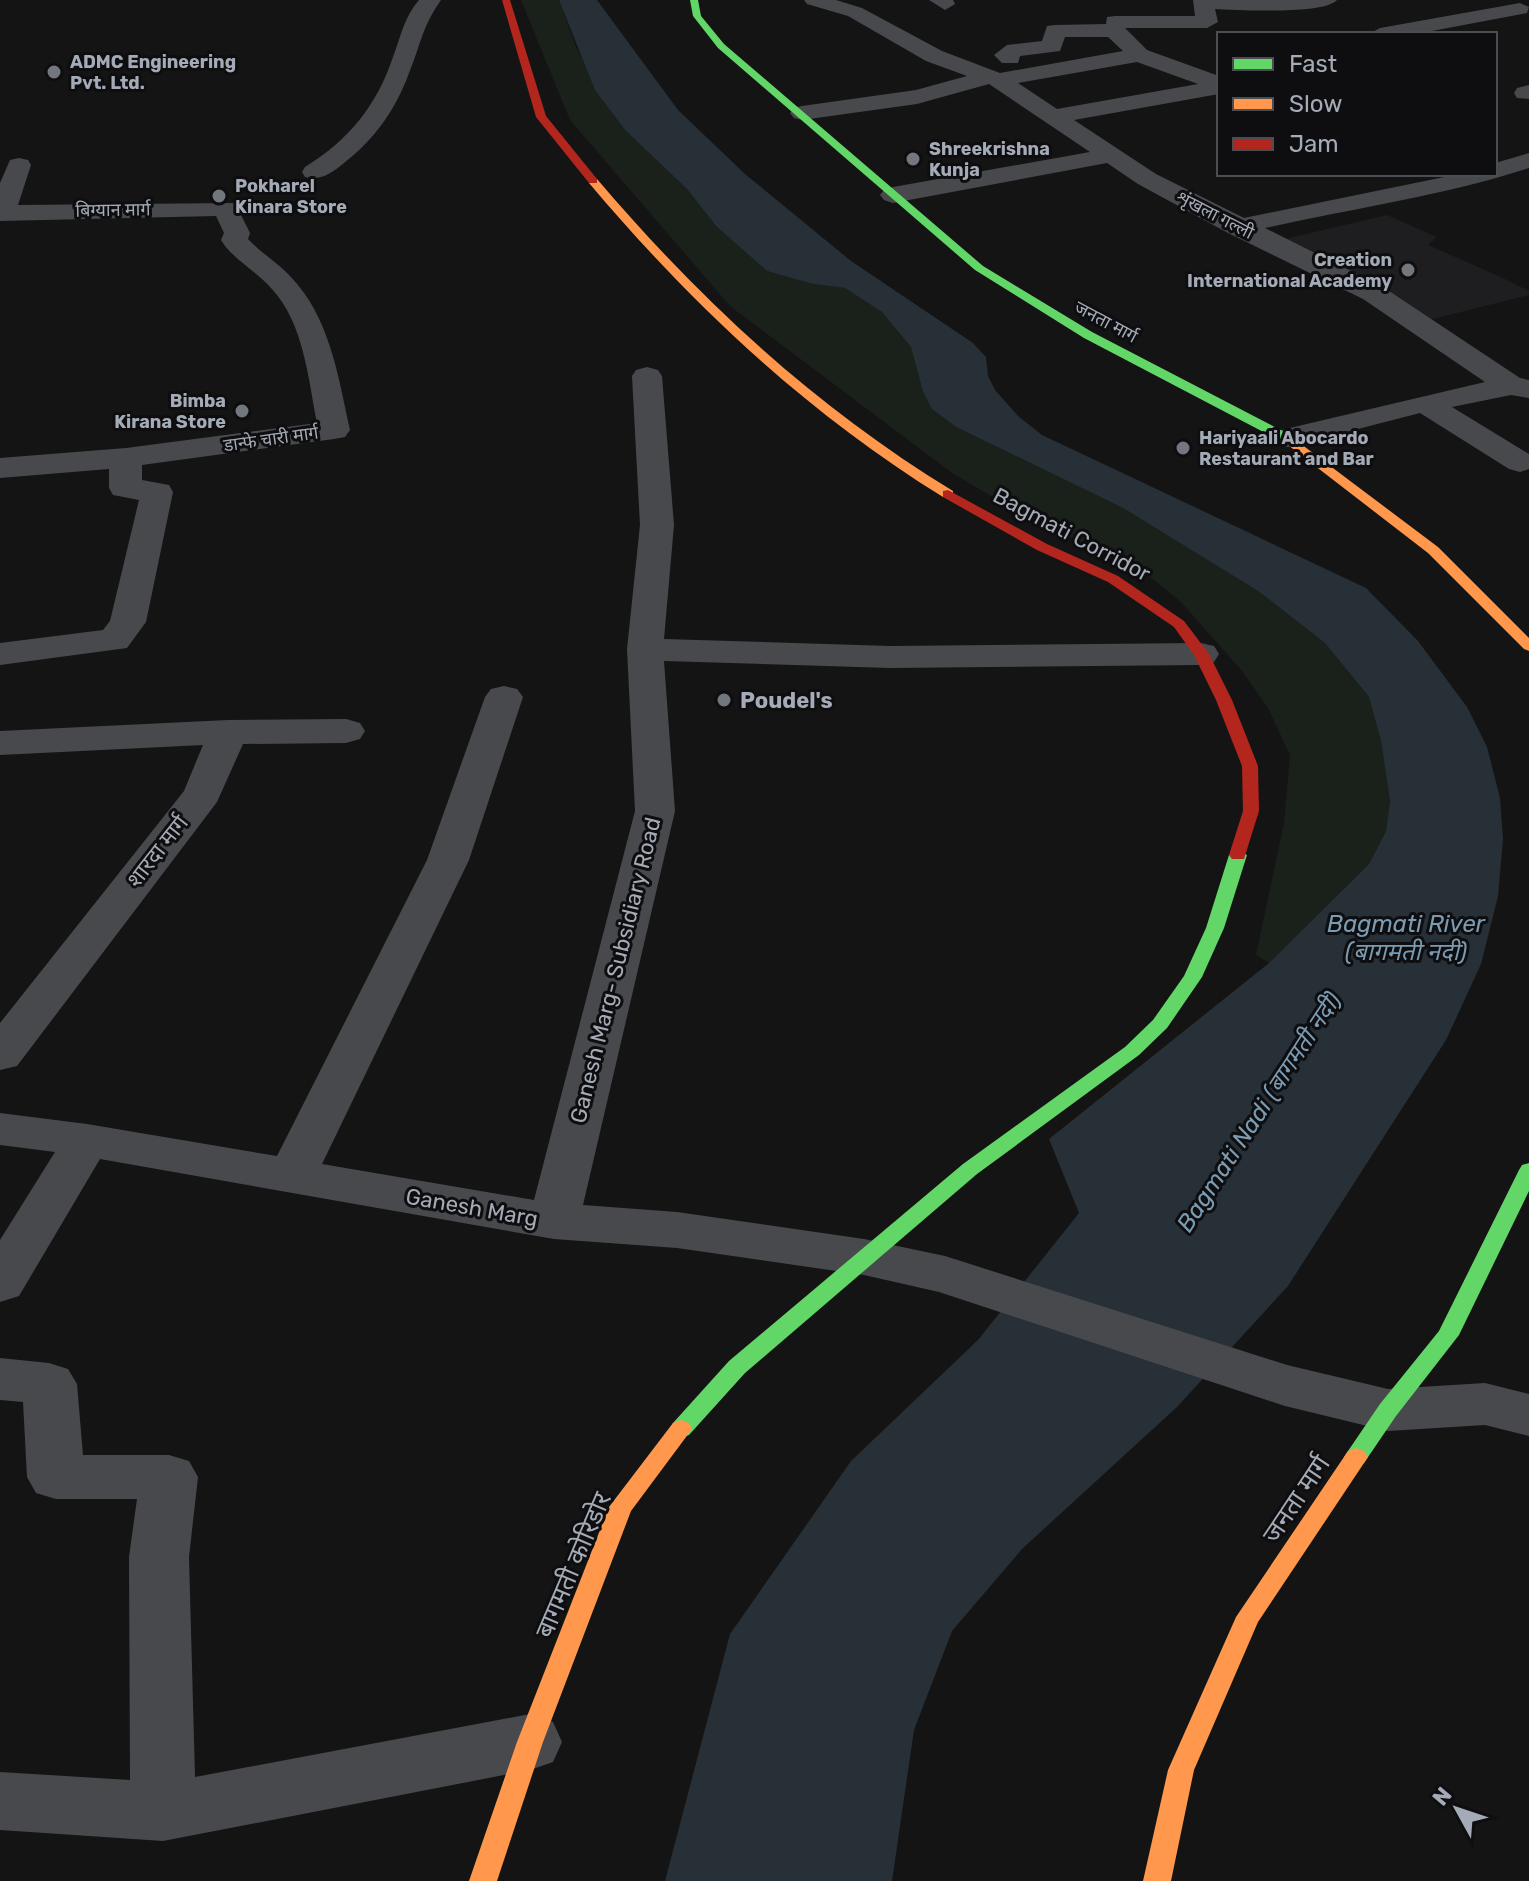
<svg xmlns="http://www.w3.org/2000/svg" width="1529" height="1881" font-family="Rubik,'Noto Sans Devanagari',sans-serif">
	<style>
		.built { fill: #1e1e20 }
		.green { fill: #1a211b }
		.water { fill: #273036 }
		.lines { fill: none; stroke-linecap: round; stroke-linejoin: round }
		.street { fill: #48494d; fill-rule: evenodd }
		.fast { fill: #63d668; fill-rule: evenodd }
		.slow { fill: #ff974d; fill-rule: evenodd }
		.jam { fill: #b3261e; fill-rule: evenodd }
		.poi-dot { fill: #72767d; stroke: #0e0e10; stroke-width: 3 }
		.labels { text-anchor: middle; stroke-width: 6; stroke-linejoin: round; paint-order: stroke }
		.far-poi-label { font-size: 18px; font-weight: bold; fill: #a4abb6; stroke: #0e0e10; text-anchor: start }
		.far-street-label { font-size: 18px; fill: #a4abb6; stroke: #0e0e10 }
		.street-label { font-size: 22px; fill: #a4abb6; stroke: #0e0e10 }
		.poi-label { font-size: 22px; font-weight: bold; fill: #a4abb6; stroke: #0e0e10; text-anchor: start }
		.water-label { font-size: 24px; font-style: italic; fill: #7a9bb2; stroke: #0e0e10 }
		.near-street-label { font-size: 26px; fill: #a4abb6; stroke: #0e0e10 }
	</style>
	<rect width="100%" height="100%" fill="#141414"/>
	<polygon class="built" points="1387,215 1437,237 1428,245 1501,277 1529,291 1529,295 1417,323 1285,239"/>
	<polygon class="green" points="521,0 559,0 576,47 626,131 687,189 716,226 767,271 813,284 845,288 882,312 911,347 932,409 956,427 1123,508 1258,591 1325,643 1369,697 1381,741 1390,801 1386,831 1369,864 1269,963 1256,955 1284,823 1290,755 1269,710 1243,672 1180,601 1150,577 1003,503 952,473 730,306 570,120"/>
	<polygon class="water" points="559,0 597,0 678,110 745,174 851,261 973,343 986,357 988,376 995,390 1018,416 1042,435 1366,588 1418,641 1467,707 1487,747 1500,798 1503,839 1498,896 1481,964 1446,1040 1288,1286 1177,1407 1022,1549 952,1631 914,1730 892,1881 665,1881 730,1634 851,1461 978,1340 1079,1213 1049,1139 1269,963 1369,864 1386,831 1390,801 1381,741 1369,697 1325,643 1258,591 1123,508 956,427 932,409 923,391 911,347 882,312 845,288 813,284 767,271 716,226 687,189 626,131 595,90"/>
	<g class="lines">
		<g class="street">
			<path d="M 419,0 L 441,0 C 422,27 421,44 409,73 C 396,109 374,140 344,163 C 332,173 321,181 305,177 L 302,172 L 305,167 C 349,140 377,105 393,57 C 401,36 404,17 419,0 Z"/>
			<path d="M 804,0 L 836,0 L 862,8 L 942,51 L 1000,73 L 1123,51 L 1108,37 L 1065,37 L 1060,51 L 1020,56 L 1018,63 L 1002,63 L 994,55 L 1007,45 L 1042,41 L 1047,26 L 1055,25 L 1106,24 L 1107,17 L 1115,16 L 1195,16 L 1193,0 L 1337,0 C 1324,15 1238,10 1215,9 L 1218,22 L 1207,28 L 1125,28 L 1147,50 L 1219,76 L 1219,94 L 1074,120 L 1156,174 L 1244,218 L 1459,174 L 1495,174 L 1495,163 L 1529,153 L 1529,168 C 1442,196 1355,208 1265,228 L 1383,287 L 1520,378 L 1529,380 L 1529,398 L 1511,395 L 1452,407 L 1529,454 L 1529,469 L 1520,472 L 1509,469 L 1420,413 L 1288,447 L 1277,445 L 1272,438 L 1277,431 L 1485,382 L 1363,299 L 1228,233 L 1138,184 L 1107,163 L 893,203 L 884,200 L 880,195 L 884,190 L 893,187 L 1090,152 L 989,84 L 917,104 L 802,120 L 794,118 L 790,113 L 794,108 L 802,106 L 916,90 L 967,76 L 926,61 L 848,16 L 807,4 ZM 1137,62 L 1198,84 L 1057,109 L 1018,83 Z"/>
			<polygon points="929,0 953,0 955,4 945,10"/>
			<polygon points="1520,3 1529,7 1527,13 1416,34 1369,34 1380,28"/>
			<polygon points="1529,85 1529,99 1517,98 1514,93 1517,88"/>
			<path d="M 19,158 L 28,160 L 31,165 L 18,205 L 235,203 L 250,233 L 248,239 C 261,253 277,262 290,276 C 330,317 338,376 350,430 L 345,437 L 334,439 L 142,465 L 142,480 L 169,485 L 173,492 L 146,622 L 127,648 L 0,665 L 0,643 L 103,630 L 110,621 L 139,500 L 113,495 L 109,488 L 109,469 L 0,478 L 0,458 L 126,448 L 317,423 C 308,378 304,323 271,288 C 257,272 238,262 225,246 L 221,240 L 224,233 L 216,216 L 0,221 L 0,183 L 10,160 Z"/>
			<polygon points="647,367 658,370 662,376 674,525 664,639 890,646 1201,643 1214,646 1219,654 1214,662 1201,665 890,668 664,661 675,811 583,1205 677,1212 864,1239 945,1256 1287,1365 1388,1389 1485,1383 1529,1394 1529,1436 1485,1425 1388,1431 1285,1406 939,1292 864,1275 677,1248 554,1239 100,1159 19,1296 0,1302 0,1240 55,1152 0,1145 0,1113 87,1124 277,1156 427,860 485,697 491,689 504,686 517,689 523,697 469,860 322,1164 534,1200 635,811 627,649 640,525 632,376 636,370"/>
			<polygon points="346,719 360,723 365,731 360,739 346,743 243,744 217,802 17,1066 0,1070 0,1023 184,791 203,745 0,755 0,731 228,720"/>
			<polygon points="0,1358 49,1363 68,1369 77,1384 83,1455 169,1455 189,1461 198,1477 189,1557 195,1777 530,1714 553,1722 562,1742 553,1762 530,1770 163,1841 0,1830 0,1772 130,1780 129,1557 137,1499 56,1499 36,1493 27,1477 23,1402 0,1400"/>
		</g>
		<g class="fast">
			<polygon points="690,0 698,0 701,16 724,44 983,266 1092,332 1298,439 1298,445 1288,445 1084,338 975,270 718,48 693,16"/>
			<polygon points="1238,850 1247,855 1224,928 1202,977 1167,1028 1139,1055 977,1174 745,1373 689,1435 681,1438 673,1435 670,1429 673,1423 729,1361 963,1164 1125,1047 1153,1020 1184,976 1206,928 1229,855"/>
			<polygon points="1529,1163 1529,1191 1459,1335 1396,1416 1364,1463 1356,1466 1348,1463 1344,1457 1348,1451 1380,1404 1439,1331 1519,1170 1522,1165"/>
		</g>
		<g class="slow">
			<path d="M 589,179 L 597,179 C 701,301 815,407 953,491 L 953,497 L 943,497 C 806,412 693,306 589,183 Z"/>
			<polygon points="1293,438 1438,547 1529,638 1529,651 1524,649 1428,553 1288,445 1288,439"/>
			<polygon points="681,1420 689,1423 692,1429 631,1511 543,1742 497,1881 469,1881 517,1742 609,1507 673,1423"/>
			<polygon points="1356,1448 1364,1451 1368,1457 1258,1622 1194,1770 1171,1881 1143,1881 1168,1770 1236,1617 1348,1451"/>
		</g>
		<g class="jam">
			<polygon points="502,0 510,0 546,116 597,179 597,183 589,183 536,117"/>
			<polygon points="948,490 1047,544 1118,576 1184,621 1209,654 1232,700 1258,766 1259,811 1244,859 1232,859 1229,855 1243,811 1242,766 1216,700 1194,655 1174,627 1108,582 1037,550 943,497 943,491"/>
		</g>
	</g>
	<g class="poi-dot">
		<circle cx="54" cy="72" r="8"/>
		<circle cx="913" cy="159" r="8"/>
		<circle cx="219" cy="196" r="8"/>
		<circle cx="1408" cy="270" r="8"/>
		<circle cx="242" cy="411" r="8"/>
		<circle cx="1183" cy="448" r="8"/>
		<circle cx="724" cy="700" r="8"/>
	</g>
	<g class="labels">
		<g class="far-poi-label">
			<text x="70" y="68">ADMC Engineering<tspan x="70" dy="21">Pvt. Ltd.</tspan></text>
			<text x="929" y="155">Shreekrishna<tspan x="929" dy="21">Kunja</tspan></text>
			<text x="235" y="192">Pokharel<tspan x="235" dy="21">Kinara Store</tspan></text>
			<text x="1392" y="266" text-anchor="end">Creation<tspan x="1392" dy="21">International Academy</tspan></text>
			<text x="226" y="407" text-anchor="end">Bimba<tspan x="226" dy="21">Kirana Store</tspan></text>
			<text x="1199" y="444">Hariyaali Abocardo<tspan x="1199" dy="21">Restaurant and Bar</tspan></text>
		</g>
		<g class="far-street-label">
			<text transform="translate(113 210) rotate(-1)" y="6">बिग्यान मार्ग</text>
			<text transform="translate(1215 215) rotate(27)" y="6">शृंखला गल्ली</text>
			<text transform="translate(1106 322) rotate(28)" y="6">जनता मार्ग</text>
			<text transform="translate(271 439) rotate(-8)" y="6">डान्फे चारी मार्ग</text>
		</g>
		<g class="street-label">
			<text transform="translate(1072 534) rotate(28)" y="8">Bagmati Corridor</text>
			<text transform="translate(157 851) rotate(-52)" y="8">शारदा मार्ग</text>
			<text transform="translate(615 970) rotate(-76)" y="8">Ganesh Marg- Subsidiary Road</text>
			<text transform="translate(472 1207) rotate(10)" y="8">Ganesh Marg</text>
		</g>
		<g class="poi-label">
			<text x="740" y="708">Poudel's</text>
		</g>
		<g class="water-label">
			<text x="1406" y="932">Bagmati River<tspan x="1406" dy="28">(बागमती नदी)</tspan></text>
			<text transform="translate(1259 1112) rotate(-57)" y="8">Bagmati Nadi (बागमती नदी)</text>
		</g>
		<g class="near-street-label">
			<text transform="translate(1296 1499) rotate(-56)" y="9">जनता मार्ग</text>
			<text transform="translate(573 1565) rotate(-67)" y="9">बागमती कोरिडोर</text>
		</g>
	</g>
	<rect x="1217" y="32" width="280" height="144" fill="#0e0e10" stroke="#4a4d52" stroke-width="2"/>
	<rect x="1233" y="58" width="40" height="12" fill="#63d668" stroke="#4a4d52" stroke-width="2"/>
	<text x="1289" y="72" font-size="24" fill="#a4abb6">Fast</text>
	<rect x="1233" y="98" width="40" height="12" fill="#ff974d" stroke="#4a4d52" stroke-width="2"/>
	<text x="1289" y="112" font-size="24" fill="#a4abb6">Slow</text>
	<rect x="1233" y="138" width="40" height="12" fill="#b3261e" stroke="#4a4d52" stroke-width="2"/>
	<text x="1289" y="152" font-size="24" fill="#a4abb6">Jam</text>
	<g transform="translate(1457 1809) rotate(310)" stroke="#0e0e10" stroke-width="6" paint-order="stroke">
	<path d="M0-6L14 30L0 20L-14 30Z" fill="#a4abb6"/>
	<text y="-12" font-size="22" font-weight="bold" text-anchor="middle" fill="#a4abb6">N</text>
	</g>
</svg>
